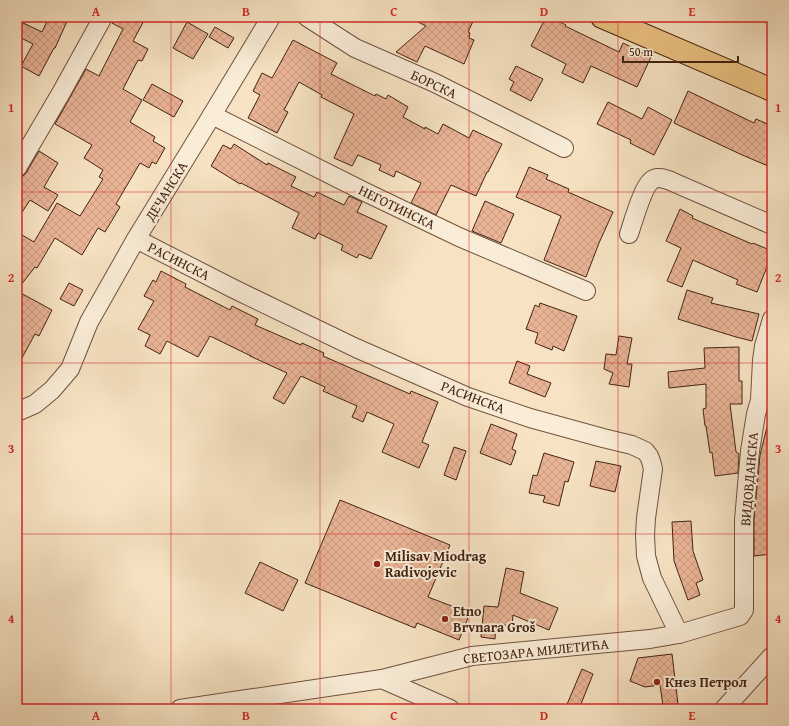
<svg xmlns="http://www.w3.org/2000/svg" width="789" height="726" font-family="'Gentium Book Plus',serif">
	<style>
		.building { fill: url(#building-cross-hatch); stroke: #432212 }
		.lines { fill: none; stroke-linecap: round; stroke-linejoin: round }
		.minor-casing { stroke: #70523e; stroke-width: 20 }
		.major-casing { stroke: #432212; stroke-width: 24 }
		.minor { stroke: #faedd8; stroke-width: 18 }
		.major { stroke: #ecc282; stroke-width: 22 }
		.grid { fill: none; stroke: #d62828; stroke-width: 1; stroke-opacity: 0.55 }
		.poi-dot { fill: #8f2418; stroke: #faedd8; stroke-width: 1.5 }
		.labels { text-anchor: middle; stroke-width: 4; stroke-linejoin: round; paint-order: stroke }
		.street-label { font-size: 14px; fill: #432212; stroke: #faedd8 }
		.poi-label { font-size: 14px; font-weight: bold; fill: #432212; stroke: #faedd8; text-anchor: start }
		.neatline { fill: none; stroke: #d62828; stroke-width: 1.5 }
		.grid-label { font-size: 13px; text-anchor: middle; font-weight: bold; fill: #d62828 }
	</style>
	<defs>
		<pattern id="building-cross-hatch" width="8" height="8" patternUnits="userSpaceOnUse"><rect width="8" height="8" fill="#eab597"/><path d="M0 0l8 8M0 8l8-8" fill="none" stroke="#ca9b81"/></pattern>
	</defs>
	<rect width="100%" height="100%" fill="#f7e3c3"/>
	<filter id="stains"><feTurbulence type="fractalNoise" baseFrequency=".005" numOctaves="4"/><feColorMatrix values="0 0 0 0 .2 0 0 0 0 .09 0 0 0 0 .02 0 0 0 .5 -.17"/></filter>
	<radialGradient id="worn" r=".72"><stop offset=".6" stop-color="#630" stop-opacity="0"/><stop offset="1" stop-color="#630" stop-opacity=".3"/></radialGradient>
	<g class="building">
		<polygon points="49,17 69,17 55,48 54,48 39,76 21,66 33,44 17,36 17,20 42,32"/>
		<polygon points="113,17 146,17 133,41 148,49 142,61 138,60 123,89 142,100 130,122 155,137 153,141 165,148 156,164 152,162 149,168 140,163 116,204 120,207 105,232 98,228 82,255 55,238 37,268 35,267 17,290 17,232 34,242 57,203 80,216 103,179 99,177 103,170 84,158 92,145 55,124 86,69 99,76 123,29 112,23"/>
		<polygon points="408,17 475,17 468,32 470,33 469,38 474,40 464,64 425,46 417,62 396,52 426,26"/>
		<polygon points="546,17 550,17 566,25 565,26 619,52 623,43 651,57 637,87 591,66 583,83 562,73 566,64 531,46"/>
		<polygon points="187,22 208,34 193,59 173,48"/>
		<polygon points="215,27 234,38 228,48 209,37"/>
		<polygon points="293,40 337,63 331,74 375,96 376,94 386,99 388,95 408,107 403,117 425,129 425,127 438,134 443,124 469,138 473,130 502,144 488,172 487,172 476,196 451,185 436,215 411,203 421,183 396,171 394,177 379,170 381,165 358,155 352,166 334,158 354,114 321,97 322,95 299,82 284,110 288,112 277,133 248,118 260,95 253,91 262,73 272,78"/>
		<polygon points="516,66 543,79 531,101 510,90 514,82 509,79"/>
		<polygon points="152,84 183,101 174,117 143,100"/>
		<polygon points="688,91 754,123 756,119 772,126 772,157 768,166 740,154 674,123"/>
		<polygon points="608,102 642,119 648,107 672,120 654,155 630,143 631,140 597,124"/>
		<polygon points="234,144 267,165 268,163 296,177 291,186 314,197 317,192 344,205 349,196 362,202 357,212 387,226 371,259 359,254 357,258 341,250 343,245 318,233 315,239 292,228 299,213 241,183 240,184 211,166 223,145 231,149"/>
		<polygon points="39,151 58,163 44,187 58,195 48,211 30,200 17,220 17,184 21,178 26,173"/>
		<polygon points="529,167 548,175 546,179 569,189 568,192 613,212 599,243 586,277 544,260 561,216 516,197"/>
		<polygon points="485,201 514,214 501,243 472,231"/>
		<polygon points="680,209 693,216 692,218 752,244 753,243 772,251 772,254 757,292 736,284 738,280 693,260 682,287 667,281 681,248 666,241"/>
		<polygon points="161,271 186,284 185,287 230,310 232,306 258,319 255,325 301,345 302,343 324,353 323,356 410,394 411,391 438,402 422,442 429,445 419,468 382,452 394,424 367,412 363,422 352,417 357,406 323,391 325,387 301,376 284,404 273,398 287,373 250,356 251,356 210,336 198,357 167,341 160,354 145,346 150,335 138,329 154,301 144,296 153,280 156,282"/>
		<polygon points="69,283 83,290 74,306 60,299"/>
		<polygon points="687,290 713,298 711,303 759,314 752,341 736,337 678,319"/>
		<polygon points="17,291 52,310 39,336 35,334 17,367"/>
		<polygon points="540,303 577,316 564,351 553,346 552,350 535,343 538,333 526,329 535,305 539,307"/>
		<polygon points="619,336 632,338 627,364 632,364 629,387 609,384 613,373 604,369 606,354 616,355"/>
		<polygon points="739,347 739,381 742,381 742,404 730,404 736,452 739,454 738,473 715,476 712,452 710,453 706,426 705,426 703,409 706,408 706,384 669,388 668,372 705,368 704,348"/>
		<polygon points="517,361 530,366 527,374 551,383 545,397 509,383"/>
		<polygon points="491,424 517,434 512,449 516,451 511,465 480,453"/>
		<polygon points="767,427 772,427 772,554 754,556 754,520 760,455"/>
		<polygon points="454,447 466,451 456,480 444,475"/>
		<polygon points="544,453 574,462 568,482 565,481 559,506 543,502 545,496 529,493 533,475 537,476"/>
		<polygon points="596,461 621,466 615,492 590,486"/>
		<polygon points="340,500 450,545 428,597 470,613 459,640 417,623 415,628 305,583"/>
		<polygon points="691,521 693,551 703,580 696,583 700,595 688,600 674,561 672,522"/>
		<polygon points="260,562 298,580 283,611 245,593"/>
		<polygon points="506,568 524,572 520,593 558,608 549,630 513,615 512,626 496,624 495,639 481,637 484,606 498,607"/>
		<polygon points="672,654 678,704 663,706 660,685 645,687 630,681 638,658"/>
		<polygon points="582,669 593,674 579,709 565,709"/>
	</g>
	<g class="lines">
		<g class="minor-casing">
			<g id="minor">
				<polyline points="307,17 355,48 435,83 564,148"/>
				<polyline points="212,115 363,191 459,237 586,291"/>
				<polyline points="17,168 61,93 103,17"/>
				<path d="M 629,234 C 633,222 643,187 651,181 C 657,175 669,180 675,183 L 772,225"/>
				<polyline points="136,239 234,289 356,348 468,397 530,418 603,438 632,445 645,451 649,456 651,461 653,469 646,518 645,535 646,556 652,578 679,634"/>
				<polyline points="17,412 35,404 52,390 70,369 89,322 136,239 212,115 271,17"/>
				<polyline points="180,709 382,679"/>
				<polyline points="450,709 382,679 472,656 650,639 679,634 740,616 744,610 744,520 750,451 756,414 760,400 762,360 764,346 772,319"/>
				<polyline points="724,709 772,656"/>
			</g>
		</g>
		<g class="major-casing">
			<polyline id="major" points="602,17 772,90"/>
		</g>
		<use href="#minor" class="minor"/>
		<use href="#major" class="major"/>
	</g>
	<path class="grid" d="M 171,17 L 171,709M 320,17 L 320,709M 469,17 L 469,709M 618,17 L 618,709M 17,192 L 772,192M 17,363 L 772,363M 17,534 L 772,534"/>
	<g class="poi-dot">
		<circle cx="377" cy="564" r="4"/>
		<circle cx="445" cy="619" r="4"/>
		<circle cx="657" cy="682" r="4"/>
	</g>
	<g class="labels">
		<g class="street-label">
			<text transform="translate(434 84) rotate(25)" y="5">БОРСКА</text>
			<text transform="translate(166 191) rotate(-58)" y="5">ДЕЧАНСКА</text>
			<text transform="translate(397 207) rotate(26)" y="5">НЕГОТИНСКА</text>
			<text transform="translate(179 261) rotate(27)" y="5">РАСИНСКА</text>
			<text transform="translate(473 397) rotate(21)" y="5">РАСИНСКА</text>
			<text transform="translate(749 479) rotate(-85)" y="5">ВИДОВДАНСКА</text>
			<text transform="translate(536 651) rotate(-6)" y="5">СВЕТОЗАРА МИЛЕТИЋА</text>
		</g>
		<g class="poi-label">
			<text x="385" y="561">Milisav Miodrag<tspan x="385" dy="16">Radivojevic</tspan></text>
			<text x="453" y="616">Etno<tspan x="453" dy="16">Brvnara Groš</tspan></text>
			<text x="665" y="687">Кнез Петрол</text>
		</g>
	</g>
	<rect width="789" height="726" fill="none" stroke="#f7e3c3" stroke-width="44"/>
	<path d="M623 56v6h115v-6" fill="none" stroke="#432212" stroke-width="2"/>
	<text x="629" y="56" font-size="12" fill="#432212" stroke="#faedd8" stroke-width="3" paint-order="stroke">50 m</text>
	<rect x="22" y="22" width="745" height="682" class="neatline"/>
	<g class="grid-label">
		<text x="96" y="16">A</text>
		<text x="246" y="16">B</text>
		<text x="394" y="16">C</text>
		<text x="544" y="16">D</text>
		<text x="692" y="16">E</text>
		<text x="11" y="112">1</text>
		<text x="778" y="112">1</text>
		<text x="11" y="282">2</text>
		<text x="778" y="282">2</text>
		<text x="11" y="453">3</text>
		<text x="778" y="453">3</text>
		<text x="11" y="623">4</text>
		<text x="778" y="623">4</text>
		<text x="96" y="720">A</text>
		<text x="246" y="720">B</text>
		<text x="394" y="720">C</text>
		<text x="544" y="720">D</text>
		<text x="692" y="720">E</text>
	</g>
	<rect width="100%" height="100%" filter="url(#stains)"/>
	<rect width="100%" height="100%" fill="url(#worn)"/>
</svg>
